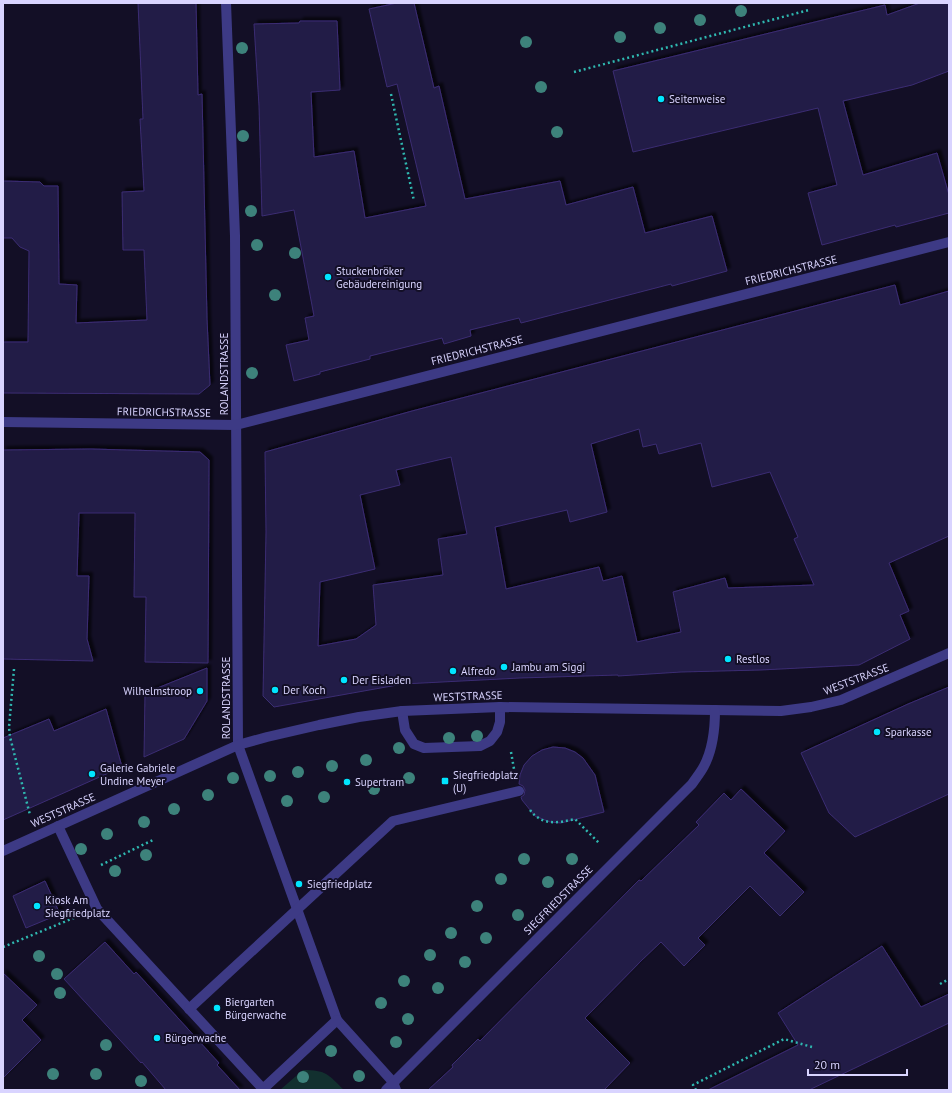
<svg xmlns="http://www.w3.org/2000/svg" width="952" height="1093" font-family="'PT Sans',sans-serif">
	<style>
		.green { fill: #12302f }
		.building { fill: #241b47; stroke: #3b2d73; fill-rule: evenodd; filter: url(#shadow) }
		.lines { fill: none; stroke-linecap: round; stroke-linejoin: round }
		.path { stroke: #2fb8b0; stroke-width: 2.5; stroke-dasharray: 2 3; stroke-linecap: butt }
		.lane { stroke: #3d3a85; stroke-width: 10 }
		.street { stroke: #3d3a85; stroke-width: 10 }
		.tree { fill: #3d827b }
		.poi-dot { fill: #00e5ff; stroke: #130f26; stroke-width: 1.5 }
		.labels { text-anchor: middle; stroke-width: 4; stroke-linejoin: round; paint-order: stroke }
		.poi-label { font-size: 11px; fill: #d9d4ff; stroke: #130f26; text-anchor: start }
		.street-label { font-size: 11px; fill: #d9d4ff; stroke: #130f26 }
	</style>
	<defs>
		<filter id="shadow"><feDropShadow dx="3.5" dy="-3.5" stdDeviation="1" flood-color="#0009"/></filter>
	</defs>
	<rect width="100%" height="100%" fill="#130f26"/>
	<path class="green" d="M 303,1070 C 326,1070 328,1074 344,1090 L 280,1090 Z"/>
	<g class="building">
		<polygon points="138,3 196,3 198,95 202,94 207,319 210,385 199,394 3,393 3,342 28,342 29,251 20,247 12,238 3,238 3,181 40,182 44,186 58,186 59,284 77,285 76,323 147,320 144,250 123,250 122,192 144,191 140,119 143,119"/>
		<polygon points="397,3 414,3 434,88 439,86 465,199 560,181 566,205 633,187 645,233 712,216 727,271 672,286 671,284 521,323 519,318 470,330 471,336 444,344 442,338 370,356 370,359 320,372 320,374 294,381 286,345 309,340 305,318 314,316 294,210 262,216 259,106 254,24 299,23 300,21 337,21 340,90 311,92 314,157 354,151 365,218 426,206 397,84 387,87 369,9"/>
		<polygon points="920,3 949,3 949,71 912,85 843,101 863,175 937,153 949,195 949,213 896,227 895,225 822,245 808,193 837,185 818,108 633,152 613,71 885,5 887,15"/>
		<path d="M 895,285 L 900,305 L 949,291 L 949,536 L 889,563 L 909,611 L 900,615 L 910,639 L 859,665 L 761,670 L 681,672 L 618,676 L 618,675 L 520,678 L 403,684 L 274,707 L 263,696 L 266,532 L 265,452 L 412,411 ZM 639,429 L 643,447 L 656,444 L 659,454 L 701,443 L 712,487 L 770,472 L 798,537 L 794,539 L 814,585 L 728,588 L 725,578 L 673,592 L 681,632 L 637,642 L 622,576 L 603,581 L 599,567 L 506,589 L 495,527 L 567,510 L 570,522 L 607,512 L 591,444 ZM 451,457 L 467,534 L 438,539 L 443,575 L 373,585 L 376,625 L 356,639 L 318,646 L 320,582 L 375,569 L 360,495 L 400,485 L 396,470 Z"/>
		<polygon points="91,449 200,452 209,460 208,663 145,662 146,597 134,597 135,513 79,513 77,576 89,576 87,639 93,661 3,659 3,450"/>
		<polygon points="207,668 207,701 184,739 144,757 145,693"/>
		<polygon points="949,687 949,794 855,837 829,813 801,753 908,704"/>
		<polygon points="106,709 122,767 3,820 3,738 49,719 54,731"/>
		<polygon points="553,747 565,748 575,752 583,758 595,775 604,812 561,823 550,822 535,816 522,800 521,797 524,795 525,790 523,786 519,784 520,775 524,765 532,756 542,750"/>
		<polygon points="741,789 785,831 764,853 804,892 780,916 750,886 698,938 705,945 684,966 661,942 642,960 585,1018 630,1063 604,1090 428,1090 453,1067 452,1065 478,1039 480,1041 639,880 641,881 699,825 696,822 724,793 731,800"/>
		<polygon points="45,881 60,914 26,928 13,896"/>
		<polygon points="105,942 134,974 136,972 219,1063 217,1065 240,1090 166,1090 142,1062 141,1063 64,979"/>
		<polygon points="882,946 921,1007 949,994 949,1023 809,1090 708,1090 798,1045 778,1013"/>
		<polygon points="3,973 37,1005 22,1020 41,1040 3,1078"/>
	</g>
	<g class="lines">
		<g class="path">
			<polyline points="574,72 809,10"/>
			<polyline points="391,94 414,201"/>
			<polyline points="14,669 9,727 10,737 30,815"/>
			<polyline points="511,752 514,769"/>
			<path d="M 530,810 C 542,826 558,823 575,819 L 600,844"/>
			<polyline points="101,865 155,839"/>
			<polyline points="3,947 76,917"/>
			<polyline points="940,984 949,979"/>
			<polyline points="696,1090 693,1085 784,1039 812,1047"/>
		</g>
		<polyline class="lane" points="402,711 405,730 414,744 424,748 480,746 490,741 497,732 500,722 500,707"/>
		<g class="street">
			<polyline points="226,3 235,236 238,745 337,1020 393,1082 396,1090"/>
			<polyline points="3,422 236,425 949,242"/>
			<polyline points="58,826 97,909 263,1089 337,1020"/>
			<polyline points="3,851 238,745 267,737 319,725 359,717 402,711 500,707 781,711 811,707 841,700 949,653"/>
			<polyline points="189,1009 393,821 519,791"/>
			<path d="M 386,1090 L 692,784 C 696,778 701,772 704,766 C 713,749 715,728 715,710"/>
		</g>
	</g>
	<g class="tree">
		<circle cx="741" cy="11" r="6"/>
		<circle cx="700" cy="20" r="6"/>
		<circle cx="660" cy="28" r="6"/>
		<circle cx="620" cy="37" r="6"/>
		<circle cx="526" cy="42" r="6"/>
		<circle cx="242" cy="48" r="6"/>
		<circle cx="541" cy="87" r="6"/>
		<circle cx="557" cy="132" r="6"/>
		<circle cx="243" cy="136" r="6"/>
		<circle cx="251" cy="211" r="6"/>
		<circle cx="257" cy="245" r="6"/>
		<circle cx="295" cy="253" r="6"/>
		<circle cx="275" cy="295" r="6"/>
		<circle cx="252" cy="373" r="6"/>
		<circle cx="477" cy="736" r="6"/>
		<circle cx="449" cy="738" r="6"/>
		<circle cx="399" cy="748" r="6"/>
		<circle cx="366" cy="760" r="6"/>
		<circle cx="332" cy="766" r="6"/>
		<circle cx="298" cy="772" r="6"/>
		<circle cx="270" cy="776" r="6"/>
		<circle cx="233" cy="778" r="6"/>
		<circle cx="409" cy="778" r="6"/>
		<circle cx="374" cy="789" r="6"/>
		<circle cx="208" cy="795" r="6"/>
		<circle cx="324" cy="797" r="6"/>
		<circle cx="287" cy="801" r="6"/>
		<circle cx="174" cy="809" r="6"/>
		<circle cx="144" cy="822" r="6"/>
		<circle cx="107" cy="834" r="6"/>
		<circle cx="81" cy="849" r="6"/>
		<circle cx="146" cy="855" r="6"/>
		<circle cx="524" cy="859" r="6"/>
		<circle cx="572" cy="859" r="6"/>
		<circle cx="115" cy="871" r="6"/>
		<circle cx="501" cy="879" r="6"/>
		<circle cx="548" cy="882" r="6"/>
		<circle cx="477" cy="906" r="6"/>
		<circle cx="518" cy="915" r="6"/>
		<circle cx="451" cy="933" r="6"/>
		<circle cx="486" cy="938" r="6"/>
		<circle cx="430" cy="955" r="6"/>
		<circle cx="39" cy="956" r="6"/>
		<circle cx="465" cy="962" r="6"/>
		<circle cx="57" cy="974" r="6"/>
		<circle cx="404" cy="981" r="6"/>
		<circle cx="438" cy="988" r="6"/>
		<circle cx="60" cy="993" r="6"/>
		<circle cx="381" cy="1003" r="6"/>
		<circle cx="408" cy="1019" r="6"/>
		<circle cx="396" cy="1042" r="6"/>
		<circle cx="106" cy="1045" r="6"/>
		<circle cx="331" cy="1051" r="6"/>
		<circle cx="53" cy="1074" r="6"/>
		<circle cx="96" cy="1074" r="6"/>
		<circle cx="359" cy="1076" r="6"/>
		<circle cx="303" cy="1077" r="6"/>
		<circle cx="141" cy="1081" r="6"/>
	</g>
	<g class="poi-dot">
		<circle cx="661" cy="99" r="4"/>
		<circle cx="328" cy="277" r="4"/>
		<circle cx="728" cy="659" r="4"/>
		<circle cx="504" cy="667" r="4"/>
		<circle cx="453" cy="671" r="4"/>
		<circle cx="344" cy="680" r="4"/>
		<circle cx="275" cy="690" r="4"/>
		<circle cx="200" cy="691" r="4"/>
		<circle cx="877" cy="732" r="4"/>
		<circle cx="92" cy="774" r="4"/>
		<rect x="441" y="777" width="8" height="8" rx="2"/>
		<circle cx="347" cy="782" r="4"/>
		<circle cx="299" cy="884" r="4"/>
		<circle cx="37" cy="906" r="4"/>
		<circle cx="217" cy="1008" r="4"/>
		<circle cx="157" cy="1038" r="4"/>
	</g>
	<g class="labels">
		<g class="poi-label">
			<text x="669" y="103">Seitenweise</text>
			<text x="336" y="275">Stuckenbröker<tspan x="336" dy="13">Gebäudereinigung</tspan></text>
			<text x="736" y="663">Restlos</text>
			<text x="512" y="671">Jambu am Siggi</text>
			<text x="461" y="675">Alfredo</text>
			<text x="352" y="684">Der Eisladen</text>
			<text x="283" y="694">Der Koch</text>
			<text x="192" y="695" text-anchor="end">Wilhelmstroop</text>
			<text x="885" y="736">Sparkasse</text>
			<text x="100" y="772">Galerie Gabriele<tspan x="100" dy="13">Undine Meyer</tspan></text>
			<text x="453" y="779">Siegfriedplatz<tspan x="453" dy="13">(U)</tspan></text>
			<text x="355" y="786">Supertram</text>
			<text x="307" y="888">Siegfriedplatz</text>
			<text x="45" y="904">Kiosk Am<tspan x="45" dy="13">Siegfriedplatz</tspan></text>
			<text x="225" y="1006">Biergarten<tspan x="225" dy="13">Bürgerwache</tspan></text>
			<text x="165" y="1042">Bürgerwache</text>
		</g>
		<g class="street-label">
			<text transform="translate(791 270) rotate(-14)" y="4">FRIEDRICHSTRASSE</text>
			<text transform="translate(477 350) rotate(-14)" y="4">FRIEDRICHSTRASSE</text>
			<text transform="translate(224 374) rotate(-90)" y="4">ROLANDSTRASSE</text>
			<text transform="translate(164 412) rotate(1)" y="4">FRIEDRICHSTRASSE</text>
			<text transform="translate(856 679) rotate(-21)" y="4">WESTSTRASSE</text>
			<text transform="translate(468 696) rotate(-2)" y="4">WESTSTRASSE</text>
			<text transform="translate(226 698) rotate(-90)" y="4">ROLANDSTRASSE</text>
			<text transform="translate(63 810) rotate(-24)" y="4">WESTSTRASSE</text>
			<text transform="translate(558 900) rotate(-45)" y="4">SIEGFRIEDSTRASSE</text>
		</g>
	</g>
	<rect width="952" height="1093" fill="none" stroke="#d9d4ff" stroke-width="8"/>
	<path d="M808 1069v6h99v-6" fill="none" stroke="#d9d4ff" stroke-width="2"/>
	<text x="814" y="1069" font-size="12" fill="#d9d4ff" stroke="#130f26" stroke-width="3" paint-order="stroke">20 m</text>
</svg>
